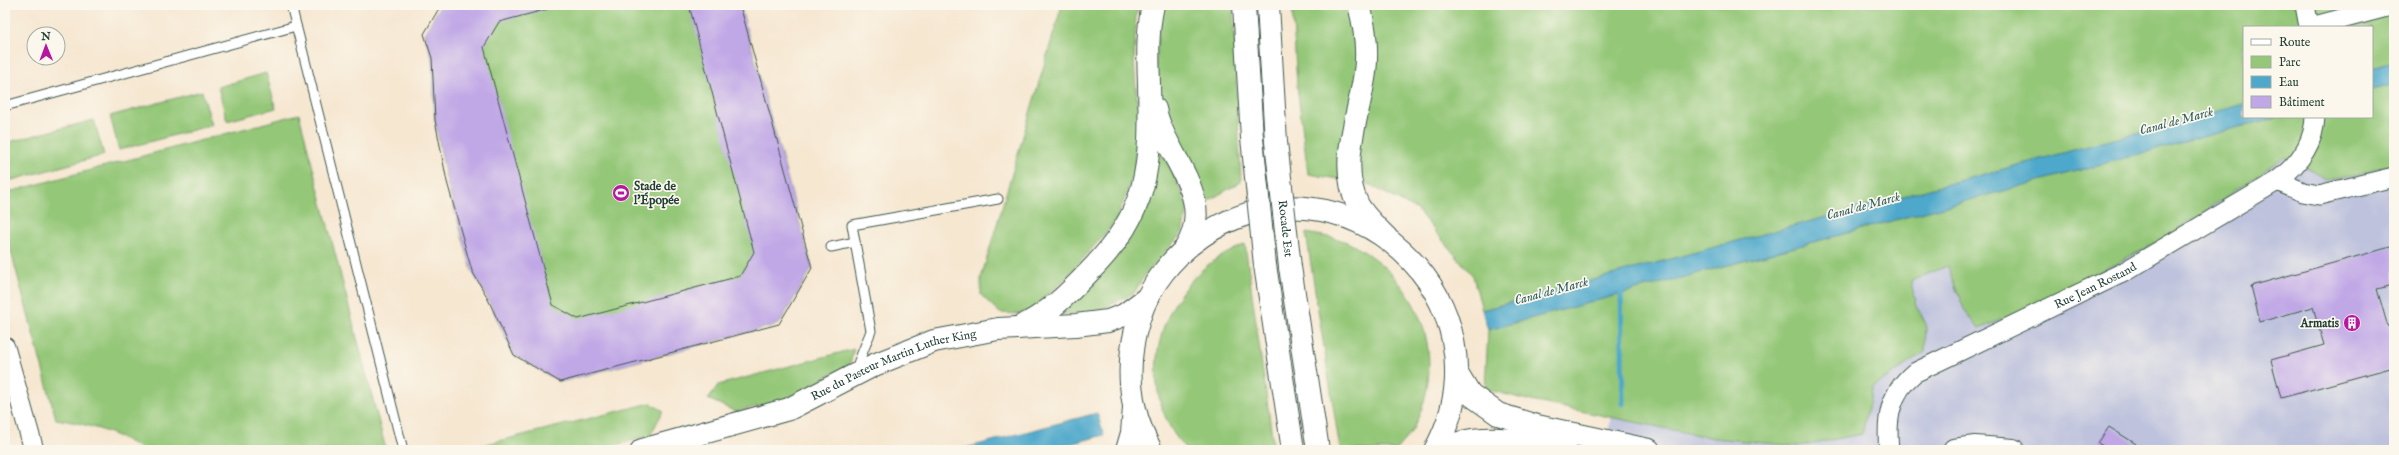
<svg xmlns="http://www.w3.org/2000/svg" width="2399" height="455" font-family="'IM FELL English',serif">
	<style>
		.industrial { fill: #bec2dd }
		.green { fill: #94c778; stroke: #5a8256 }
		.water { fill: #4da8cb; stroke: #367280 }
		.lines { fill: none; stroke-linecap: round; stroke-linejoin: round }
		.stream { stroke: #4da8cb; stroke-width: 5 }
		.building { fill: #c0a7e6 }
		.service-casing { stroke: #3f564c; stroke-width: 11 }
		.minor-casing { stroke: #3f564c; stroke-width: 21 }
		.tertiary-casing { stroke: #3f564c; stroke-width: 24 }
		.secondary-casing { stroke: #3f564c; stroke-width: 24 }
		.trunk-casing { stroke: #3f564c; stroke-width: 24 }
		.service { stroke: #fff; stroke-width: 9 }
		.minor { stroke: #fff; stroke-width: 19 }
		.tertiary { stroke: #fff; stroke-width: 22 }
		.secondary { stroke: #fff; stroke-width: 22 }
		.trunk { stroke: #fff; stroke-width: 22 }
		.trunk-bridge-casing { stroke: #3f564c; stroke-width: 24; stroke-linecap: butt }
		.trunk-bridge { stroke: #fff; stroke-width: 22 }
		.labels { text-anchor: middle; stroke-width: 3.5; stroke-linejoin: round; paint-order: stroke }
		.poi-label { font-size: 12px; font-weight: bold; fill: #1f3d34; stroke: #fbf7ec; text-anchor: start }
		.street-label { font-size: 12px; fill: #1f3d34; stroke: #fbf7ec }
		.water-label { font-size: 13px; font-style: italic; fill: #2d5d61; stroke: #fbf7ec }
	</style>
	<rect width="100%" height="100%" fill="#fbf7ec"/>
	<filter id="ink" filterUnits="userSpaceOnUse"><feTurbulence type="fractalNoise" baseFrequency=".025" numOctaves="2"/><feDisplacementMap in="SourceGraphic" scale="8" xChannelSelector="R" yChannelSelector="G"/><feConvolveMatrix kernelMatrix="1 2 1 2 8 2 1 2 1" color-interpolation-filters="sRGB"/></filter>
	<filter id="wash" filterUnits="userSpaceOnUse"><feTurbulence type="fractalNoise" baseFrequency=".012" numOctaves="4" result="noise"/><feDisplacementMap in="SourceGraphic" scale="16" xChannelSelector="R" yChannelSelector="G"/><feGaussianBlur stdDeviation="0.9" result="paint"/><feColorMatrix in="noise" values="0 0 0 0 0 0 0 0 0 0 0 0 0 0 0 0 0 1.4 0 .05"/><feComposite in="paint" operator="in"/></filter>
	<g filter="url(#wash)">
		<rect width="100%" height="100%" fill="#f6e7d1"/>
		<polygon class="industrial" points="2285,157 2316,172 2326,180 2357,175 2394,164 2394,450 1605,450 1611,416 1713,438 1798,446 1862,434 1873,387 1925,352 1926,324 1915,303 1911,281 1947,266 1964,308 2162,240"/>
		<g class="green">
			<polygon points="441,5 740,5 812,268 779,324 560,382 514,355 486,295 472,271 447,182 435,120 432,58 424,34"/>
			<polygon points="1062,5 1139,5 1136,14 1134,62 1138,111 1134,174 1116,221 1068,276 1034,308 1019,314 1000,313 981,295 981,278"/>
			<polygon points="1161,5 1233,5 1241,182 1206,202 1163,118 1155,72"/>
			<polygon points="1292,5 2394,5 2394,62 2372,68 2372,27 2244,27 2244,104 1482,310 1473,276 1417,210 1368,184 1308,174 1297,85"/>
			<polygon points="266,73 276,108 227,121 218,87"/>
			<polygon points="2394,83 2394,164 2357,175 2326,180 2316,172 2285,157 2162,240 2024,310 1979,329 1964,309 1947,266 1911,281 1915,303 1926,324 1925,352 1873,387 1862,434 1798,446 1713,438 1531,401 1485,389 1488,330 2276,117 2372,117 2372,89"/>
			<polygon points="202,91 212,125 119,150 110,116"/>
			<path d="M 299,114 L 386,450 L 143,450 C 116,432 87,424 56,419 L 5,229 L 5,193 Z"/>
			<polygon points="94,120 104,155 5,182 5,143"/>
			<polygon points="1155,145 1166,157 1188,208 1182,233 1143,278 1134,293 1100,310 1089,313 1062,314 1099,271"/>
			<path d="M 1306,233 C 1320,236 1338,237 1351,244 C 1420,280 1450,357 1413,429 C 1409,436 1401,443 1396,450 L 1340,450 Z"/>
			<path d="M 1245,244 L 1274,450 L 1187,450 C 1135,396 1153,304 1212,262 C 1222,255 1234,250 1245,244 Z"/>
			<polygon points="854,349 850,364 788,398 736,412 708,399 718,385"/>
			<polygon points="651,403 663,411 650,436 596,450 463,450"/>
		</g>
		<g class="water">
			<polygon points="2394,62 2394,83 2372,89 2372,68"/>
			<polygon points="2244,104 2244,117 2276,117 1488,330 1482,310"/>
			<polygon points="1097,413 1104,435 1047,450 958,450"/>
		</g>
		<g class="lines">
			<polyline class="stream" points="1621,289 1623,404"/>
		</g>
		<g id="blocks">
			<g class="building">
				<polygon points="441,5 563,5 499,22 484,47 553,305 578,319 740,276 754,252 689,5 740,5 812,268 779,324 560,382 514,355 486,295 472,271 447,182 435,120 432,58 424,34"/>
				<polygon points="2394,246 2394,285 2377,289 2388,327 2394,325 2394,367 2281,398 2271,360 2324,345 2313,307 2260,322 2251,286"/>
				<polygon points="2109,427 2136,444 2132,450 2109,450 2098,443"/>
			</g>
		</g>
	</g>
	<g filter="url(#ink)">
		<use href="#blocks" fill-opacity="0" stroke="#3f564c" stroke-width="1"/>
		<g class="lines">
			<g class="service-casing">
				<g id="service">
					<polyline points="291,5 403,450"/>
					<polyline points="5,106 296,26"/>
					<polyline points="831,247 855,242"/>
					<polyline points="855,371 871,331 852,225 998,199"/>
				</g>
			</g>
			<g class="minor-casing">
				<g id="minor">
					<polyline points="2305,5 2309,27"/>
					<polyline points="2311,27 2394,5"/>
					<polyline points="2277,181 2303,192 2319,195 2394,177"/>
					<polyline points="5,347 34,450"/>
					<path id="s1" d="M 1889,450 C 1886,420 1889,394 1914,373 L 2124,272 L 2277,181 C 2298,165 2314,145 2315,117"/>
				</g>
			</g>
			<g class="tertiary-casing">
				<g id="tertiary">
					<path id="s2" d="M 642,450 L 789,409 L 874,365 L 934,341 L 998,329 L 1076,325 L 1108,321 L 1124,315 L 1147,298"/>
					<polyline points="1127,450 1132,433 1134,408"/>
				</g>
			</g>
			<g class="secondary-casing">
				<g id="secondary">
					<polyline points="1456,371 1470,394 1498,414 1537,426 1649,450"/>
					<path d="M 1151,450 C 1128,410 1125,362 1139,319 C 1149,285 1173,256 1202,236 C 1343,141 1517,301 1435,450"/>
					<path d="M 1441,450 C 1480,429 1526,442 1566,450"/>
					<polyline points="1954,450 1975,447 2013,450"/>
				</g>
			</g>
			<g class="trunk-casing">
				<g id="trunk">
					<polyline points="1244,5 1252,138"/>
					<polyline points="1268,5 1276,142"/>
					<path d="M 1359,5 C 1365,27 1368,50 1365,72 C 1360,114 1337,163 1358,205 C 1365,217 1376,227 1386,237"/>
					<path d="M 1155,109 C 1165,157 1218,198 1185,249"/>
					<polyline points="1265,265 1293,450"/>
					<polyline points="1290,267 1318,450"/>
					<path d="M 1018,328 C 1047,315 1067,295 1089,272 C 1150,210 1151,167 1149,83 C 1148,56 1147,32 1153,5"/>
				</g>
			</g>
			<use href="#service" class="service"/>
			<use href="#minor" class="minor"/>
			<use href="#tertiary" class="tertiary"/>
			<use href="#secondary" class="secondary"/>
			<use href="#trunk" class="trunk"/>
			<g class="trunk-bridge-casing">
				<g id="trunk-bridge">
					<polyline points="1252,138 1265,265"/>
					<path id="s3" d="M 1276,142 L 1290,267"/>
				</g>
			</g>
			<use href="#trunk-bridge" class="trunk-bridge"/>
		</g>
	</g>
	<defs>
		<g id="stadium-disc" transform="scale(0.9)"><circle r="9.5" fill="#b5179e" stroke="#fbf7ec"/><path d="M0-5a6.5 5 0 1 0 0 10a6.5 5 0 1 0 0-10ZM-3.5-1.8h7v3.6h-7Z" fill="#fff"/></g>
		<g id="building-disc" transform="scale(0.9)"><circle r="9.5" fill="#b5179e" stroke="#fbf7ec"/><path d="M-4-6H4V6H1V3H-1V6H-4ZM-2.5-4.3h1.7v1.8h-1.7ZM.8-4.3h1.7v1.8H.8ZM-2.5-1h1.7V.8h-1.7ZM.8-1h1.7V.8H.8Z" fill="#fff"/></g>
	</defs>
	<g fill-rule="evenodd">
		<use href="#stadium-disc" x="621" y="193"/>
		<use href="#building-disc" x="2352" y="323"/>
	</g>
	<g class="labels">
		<g class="poi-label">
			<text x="634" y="190">Stade de<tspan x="634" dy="14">l'Épopée</tspan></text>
			<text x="2339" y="327" text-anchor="end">Armatis</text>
		</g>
		<g class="street-label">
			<text dy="4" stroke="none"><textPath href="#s3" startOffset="87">Rocade Est</textPath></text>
			<text dy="4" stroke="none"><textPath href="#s1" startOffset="286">Rue Jean Rostand</textPath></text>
			<text dy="4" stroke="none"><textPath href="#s2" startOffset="267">Rue du Pasteur Martin Luther King</textPath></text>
		</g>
		<g class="water-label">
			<text transform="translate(2176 120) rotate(-15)" y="5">Canal de Marck</text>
			<text transform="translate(1863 205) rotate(-15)" y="5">Canal de Marck</text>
			<text transform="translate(1551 290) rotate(-15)" y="5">Canal de Marck</text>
		</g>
	</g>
	<rect width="2399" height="455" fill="none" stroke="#fbf7ec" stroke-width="20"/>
	<rect x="2243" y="26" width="130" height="92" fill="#fbf7ec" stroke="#a3ada2"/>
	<rect x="2251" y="39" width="20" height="6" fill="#ffffff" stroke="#a3ada2"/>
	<text x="2279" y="46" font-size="12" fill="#1f3d34">Route</text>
	<rect x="2251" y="56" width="20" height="12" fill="#94c778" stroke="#a3ada2"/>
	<text x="2279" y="66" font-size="12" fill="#1f3d34">Parc</text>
	<rect x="2251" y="76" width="20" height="12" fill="#4da8cb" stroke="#a3ada2"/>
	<text x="2279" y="86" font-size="12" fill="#1f3d34">Eau</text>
	<rect x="2251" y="96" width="20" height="12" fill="#c0a7e6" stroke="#a3ada2"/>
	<text x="2279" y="106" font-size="12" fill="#1f3d34">Bâtiment</text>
	<g transform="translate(46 46) rotate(359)"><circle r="19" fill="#fbf7ec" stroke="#a3ada2"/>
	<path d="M0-3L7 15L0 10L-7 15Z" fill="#b5179e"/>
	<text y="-6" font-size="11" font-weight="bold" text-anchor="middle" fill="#1f3d34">N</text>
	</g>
</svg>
